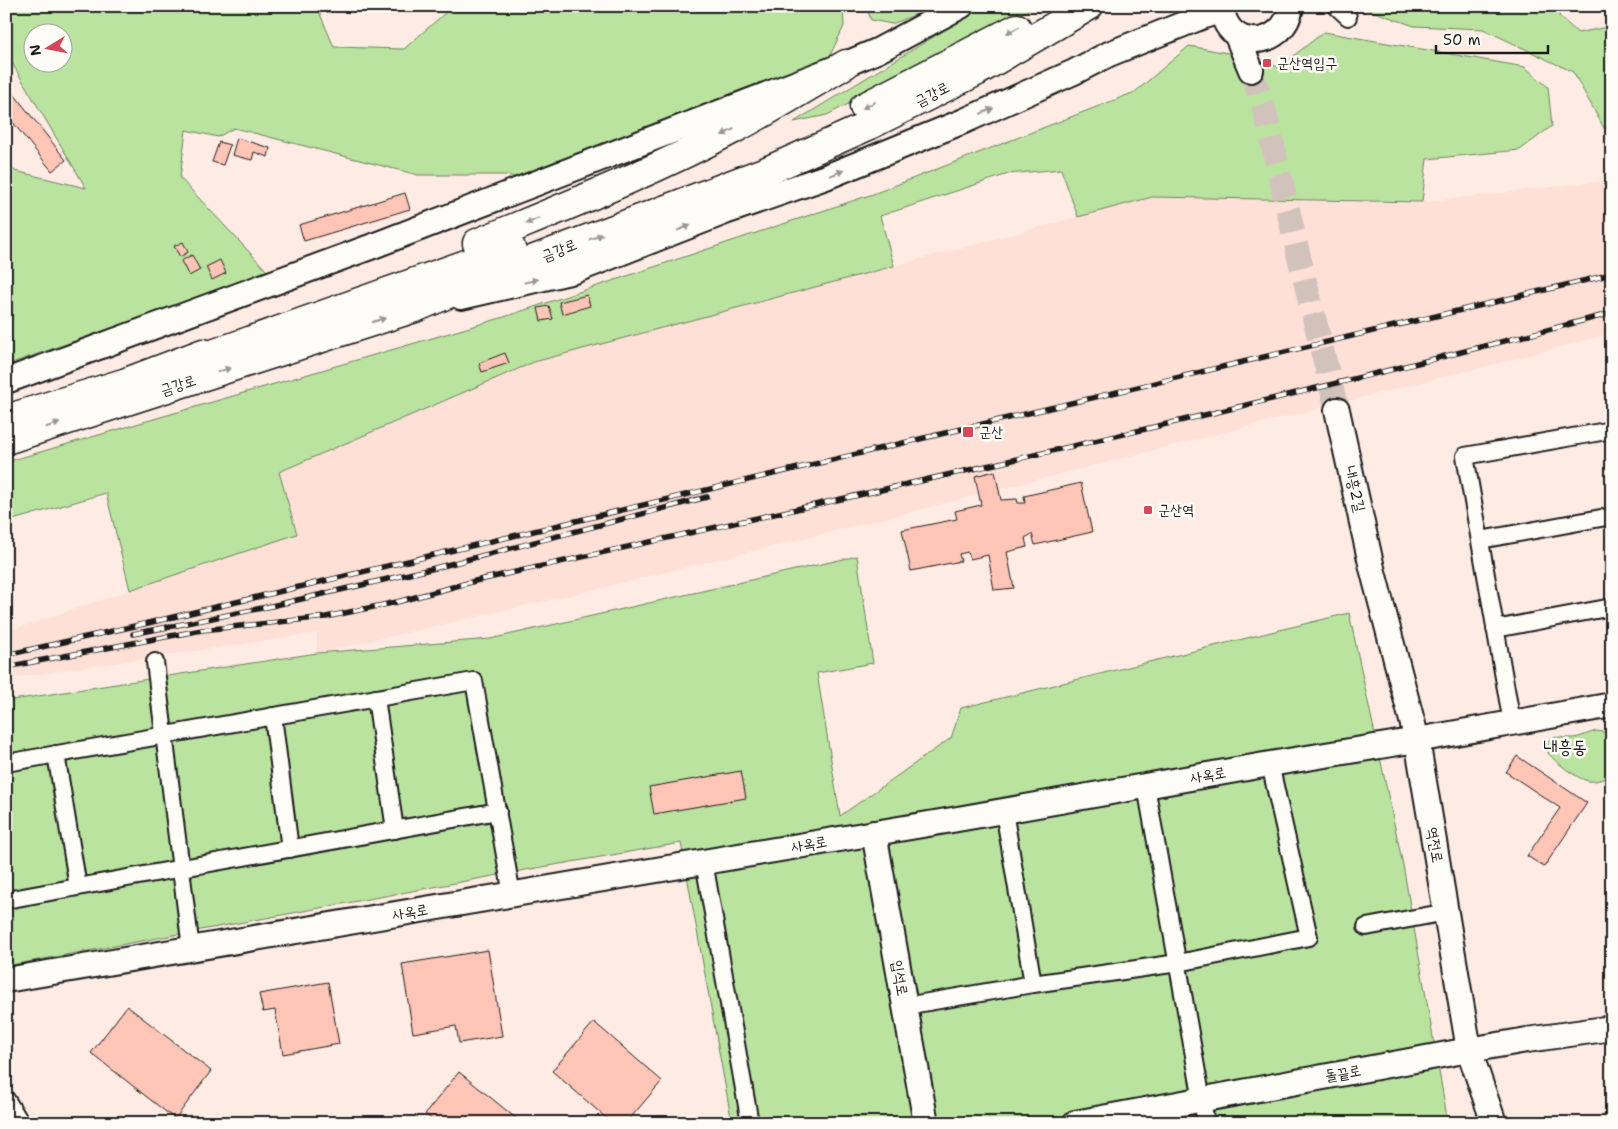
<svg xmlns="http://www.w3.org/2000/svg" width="1618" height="1129" font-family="'Shantell Sans','Poor Story',sans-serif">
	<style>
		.built { fill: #fee0d6 }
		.green { fill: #bae3a0; stroke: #6b805e; fill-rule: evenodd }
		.building { fill: #ffc5b7; stroke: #1c1c1c }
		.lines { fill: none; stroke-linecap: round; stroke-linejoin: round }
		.secondary-tunnel { stroke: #d1c2bc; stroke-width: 24; stroke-dasharray: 24 12; stroke-linecap: butt }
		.street-casing { stroke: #1c1c1c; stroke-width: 20 }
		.secondary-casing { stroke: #1c1c1c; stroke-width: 28 }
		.highway-casing { stroke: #1c1c1c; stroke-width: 31 }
		.street { stroke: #fdfcf7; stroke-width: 16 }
		.secondary { stroke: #fdfcf7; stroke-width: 24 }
		.highway { stroke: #fdfcf7; stroke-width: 28 }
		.rail-casing { stroke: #1c1c1c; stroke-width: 5.5 }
		.rail { stroke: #fdfcf7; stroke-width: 4; stroke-dasharray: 11; stroke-linecap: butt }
		.oneway { fill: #989794 }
		.poi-dot { fill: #d1495b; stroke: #fdfcf7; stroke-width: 2 }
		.labels { text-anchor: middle; stroke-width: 5; stroke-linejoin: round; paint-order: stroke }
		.poi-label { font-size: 15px; fill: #1c1c1c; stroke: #fdfcf7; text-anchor: start }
		.street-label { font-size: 15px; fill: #1c1c1c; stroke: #fdfcf7 }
		.quarter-label { font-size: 18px; fill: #1c1c1c; stroke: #fdfcf7 }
	</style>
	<rect width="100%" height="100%" fill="#feece4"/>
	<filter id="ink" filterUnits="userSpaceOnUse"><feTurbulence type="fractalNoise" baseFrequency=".02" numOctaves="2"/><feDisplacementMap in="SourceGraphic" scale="10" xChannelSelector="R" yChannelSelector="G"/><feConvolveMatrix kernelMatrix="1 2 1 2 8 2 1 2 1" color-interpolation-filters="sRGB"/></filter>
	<g filter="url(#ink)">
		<polygon class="built" points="1612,180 1612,333 1534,354 859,525 589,591 317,653 317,633 6,679 6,632 297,534 279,472 534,362 1152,197 1413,203"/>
		<g class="green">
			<path d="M 6,6 L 321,6 L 320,14 L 334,47 L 404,49 L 453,6 L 843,6 L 844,26 L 827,62 L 743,89 L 524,181 L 508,175 L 418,175 L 234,128 L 218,137 L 186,130 L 180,178 L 269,273 L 6,365 L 6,163 L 15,171 L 86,188 L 6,53 ZM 32,32 L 62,32 L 62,62 L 32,62 Z"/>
			<polygon points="866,6 937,6 892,24 871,20"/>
			<polygon points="984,6 1036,6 827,115 794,122"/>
			<polygon points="1358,6 1561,6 1559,16 1578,33 1612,26 1612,130 1604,128 1573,72 1483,29 1414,26"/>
			<polygon points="1324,32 1525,67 1548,87 1552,126 1520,150 1427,159 1422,202 1152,197 1078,217 1061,169 1008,174 880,216 894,266 534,362 279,472 297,534 130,590 106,493 6,522 6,462 501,318 873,194 1135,92 1189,46 1228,53 1279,67"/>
			<polygon points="857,556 873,663 817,673 840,816 951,738 961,708 1349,613 1403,865 1448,1123 732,1123 681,843 531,869 6,966 6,701 317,653 490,639"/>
			<path d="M 1596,731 L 1612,733 L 1612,775 C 1605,779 1596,782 1588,781 C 1576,778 1555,762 1548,753 C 1543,732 1560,738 1572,738 C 1579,738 1589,733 1596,731 Z"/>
		</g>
		<g class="building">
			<polygon points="6,84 66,160 52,171 6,114"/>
			<polygon points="237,138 270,148 268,157 254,152 252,160 232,155"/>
			<polygon points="219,142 230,145 223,165 212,162"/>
			<polygon points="405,193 410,209 304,241 299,225"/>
			<polygon points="183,242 188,252 180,257 174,246"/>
			<polygon points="192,255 200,270 189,276 181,261"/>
			<polygon points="220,260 226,273 212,280 206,267"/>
			<polygon points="587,295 590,306 562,314 559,302"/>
			<polygon points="549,306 553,319 541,321 538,308"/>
			<polygon points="505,353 509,363 482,372 479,363"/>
			<polygon points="995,471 1001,500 1017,499 1018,503 1025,503 1024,496 1081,483 1092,532 1035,545 1032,534 1025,538 1027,547 1007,552 1014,588 994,590 988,555 970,559 968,552 959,554 961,561 911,571 902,530 957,519 955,511 981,505 975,476"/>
			<polygon points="1517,756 1587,803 1544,867 1527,856 1560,808 1506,772"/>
			<polygon points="741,771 746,798 654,814 649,787"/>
			<polygon points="488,950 502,1036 459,1043 456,1026 413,1033 402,964"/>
			<polygon points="328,982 339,1044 283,1054 275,1010 263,1012 259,994"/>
			<polygon points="127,1006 211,1071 175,1119 91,1053"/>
			<polygon points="594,1022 662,1081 626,1123 612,1123 552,1071"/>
			<polygon points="459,1072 522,1123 436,1123 425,1114"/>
		</g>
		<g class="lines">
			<polyline class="secondary-tunnel" points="1251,70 1265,112 1299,257 1337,410"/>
			<g class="street-casing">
				<g id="street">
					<polyline points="1336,6 1348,17"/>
					<polyline points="1480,540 1612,516"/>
					<polyline points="1495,629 1612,607"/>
					<polyline points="155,662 191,949"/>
					<polyline points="376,698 395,830"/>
					<polyline points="273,716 290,849"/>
					<polyline points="1512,723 1465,456 1612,430"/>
					<polyline points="56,754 78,887"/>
					<polyline points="6,763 474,681 512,895"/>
					<polyline points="1146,786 1206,1123"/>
					<polyline points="1004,811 1033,984 1178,963 1309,937 1270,764"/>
					<polyline points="704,862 750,1123"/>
					<polyline points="6,900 498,811"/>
					<polyline points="1366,927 1447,912"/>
					<polyline points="905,1006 1033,984"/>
					<polyline points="6,1099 21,1123"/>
				</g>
			</g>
			<g class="secondary-casing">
				<g id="secondary">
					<path d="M 1222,6 C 1224,52 1285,51 1291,6"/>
					<polyline points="1237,36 1251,70"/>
					<polyline points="461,297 574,271 725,212 826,177 964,121 1074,72 1109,54 1201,17 1222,10"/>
					<polyline points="6,381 373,246 846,64 877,51 961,6"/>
					<polyline points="1337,410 1372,568 1417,740 1469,1050 1494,1123"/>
					<polyline points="874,833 926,1123"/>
					<polyline points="6,980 952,820 1270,764 1417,740 1612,705"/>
					<polyline points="1075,1123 1469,1050 1527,1040 1612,1028"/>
				</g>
			</g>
			<g class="highway-casing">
				<g id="highway">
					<polyline points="864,107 1017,28"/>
					<path d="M 477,243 C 564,207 651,173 734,129 C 772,109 809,86 846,64"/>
					<polyline points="187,363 511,248"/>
					<polyline points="129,381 203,353"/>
					<polyline points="6,419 127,382"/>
					<polyline points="6,440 415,308 490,276 769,170 870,125 976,72 1089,6"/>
				</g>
			</g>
			<use href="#street" class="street"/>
			<use href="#secondary" class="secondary"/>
			<use href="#highway" class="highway"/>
			<g class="rail-casing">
				<g id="rail">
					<polyline points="133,634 267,607 435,568 707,497"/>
					<polyline points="6,655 148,623 1612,274"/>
					<path d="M 6,667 L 202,630 L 326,617 L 397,602 L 475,581 C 855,496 1235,413 1612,313"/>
				</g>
			</g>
			<use href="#rail" class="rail"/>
		</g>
		<defs><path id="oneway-solid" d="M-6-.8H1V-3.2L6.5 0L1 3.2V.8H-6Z" transform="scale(1.25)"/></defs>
		<g class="oneway">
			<use href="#oneway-solid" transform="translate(1013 30) rotate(153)"/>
			<use href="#oneway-solid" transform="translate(869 105) rotate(153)"/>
			<use href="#oneway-solid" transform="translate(987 111) rotate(-24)"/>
			<use href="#oneway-solid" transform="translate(728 132) rotate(153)"/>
			<use href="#oneway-solid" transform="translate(837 173) rotate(-22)"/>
			<use href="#oneway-solid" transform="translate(532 221) rotate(158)"/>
			<use href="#oneway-solid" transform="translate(684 228) rotate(-21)"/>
			<use href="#oneway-solid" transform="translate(596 237) rotate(-21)"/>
			<use href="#oneway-solid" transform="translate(531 281) rotate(-13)"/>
			<use href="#oneway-solid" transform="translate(379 320) rotate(-18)"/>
			<use href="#oneway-solid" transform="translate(224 370) rotate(-18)"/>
			<use href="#oneway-solid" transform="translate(53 425) rotate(-17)"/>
		</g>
	</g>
	<g class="poi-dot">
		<rect x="1262" y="58" width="10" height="10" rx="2.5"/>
		<rect x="962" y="426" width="12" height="12" rx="2.5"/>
		<rect x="1143" y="505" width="10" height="10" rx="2.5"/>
	</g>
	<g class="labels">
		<g class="poi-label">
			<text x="1277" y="68">군산역입구</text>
			<text x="979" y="437">군산</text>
			<text x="1158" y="515">군산역</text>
		</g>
		<g class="street-label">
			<text transform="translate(932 94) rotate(-27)" y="5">금강로</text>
			<text transform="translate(559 250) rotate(-21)" y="5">금강로</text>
			<text transform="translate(178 385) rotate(-18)" y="5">금강로</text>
			<text transform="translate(1355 489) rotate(77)" y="5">내흥2길</text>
			<text transform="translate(1208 775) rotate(-10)" y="5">사옥로</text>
			<text transform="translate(809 844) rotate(-10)" y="5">사옥로</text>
			<text transform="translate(1435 845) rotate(80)" y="5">역전로</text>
			<text transform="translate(410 912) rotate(-10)" y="5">사옥로</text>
			<text transform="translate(900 978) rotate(80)" y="5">입석로</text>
			<text transform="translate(1343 1073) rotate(-10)" y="5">돌끝로</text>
		</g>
		<g class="quarter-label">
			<text x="1565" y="753">내흥동</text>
		</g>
	</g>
	<rect width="1618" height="1129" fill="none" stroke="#fdfcf7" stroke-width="25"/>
	<rect x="12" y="12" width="1593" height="1104" fill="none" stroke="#1c1c1c" stroke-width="2" filter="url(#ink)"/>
	<g transform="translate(48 48) rotate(260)"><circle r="24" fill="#fdfcf7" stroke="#a3a29f"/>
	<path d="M0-4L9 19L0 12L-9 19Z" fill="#d1495b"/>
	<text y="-8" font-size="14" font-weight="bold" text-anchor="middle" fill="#1c1c1c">N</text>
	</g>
	<path d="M1436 45v8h112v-8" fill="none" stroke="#1c1c1c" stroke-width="2.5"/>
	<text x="1443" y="45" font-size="15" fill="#1c1c1c" stroke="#fdfcf7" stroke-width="4" paint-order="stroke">50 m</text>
</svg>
